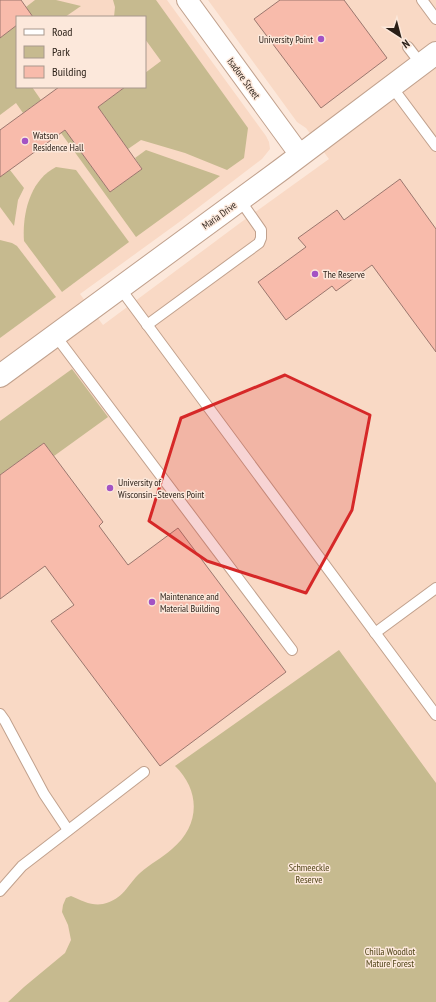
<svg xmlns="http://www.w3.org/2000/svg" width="436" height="1002" font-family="'PT Sans Narrow',sans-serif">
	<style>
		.built { fill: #f9d9c5; fill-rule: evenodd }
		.green { fill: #c6ba8f }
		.building { fill: #f8bbab; stroke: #9b776e }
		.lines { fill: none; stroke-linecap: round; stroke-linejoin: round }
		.lane-casing { stroke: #c1a18d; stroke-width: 12 }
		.street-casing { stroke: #c1a18d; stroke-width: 22 }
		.secondary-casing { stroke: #c1a18d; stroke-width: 24 }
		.lane { stroke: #fff; stroke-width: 10 }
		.street { stroke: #fff; stroke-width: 20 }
		.secondary { stroke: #fff; stroke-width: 22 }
		.marked { fill: #d62828; fill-opacity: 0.2; stroke: #d62828; stroke-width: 3; stroke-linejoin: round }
		.poi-dot { fill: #a353c4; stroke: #fce8db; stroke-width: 1.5 }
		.labels { text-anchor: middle; stroke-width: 3; stroke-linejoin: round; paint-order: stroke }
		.poi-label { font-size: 10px; fill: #2a1f17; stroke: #fce8db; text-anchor: start }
		.street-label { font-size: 10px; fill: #2a1f17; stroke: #fce8db }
		.park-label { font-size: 10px; fill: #4f4317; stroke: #fce8db }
	</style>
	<rect width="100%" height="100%" fill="#fce8db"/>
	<path class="built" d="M 0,0 L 167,0 L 266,136 L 269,142 L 270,149 L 262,159 L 182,220 L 80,294 L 103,325 L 240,223 L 329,159 L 306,128 L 297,122 L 208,0 L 436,0 L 436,1002 L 0,1002 ZM 17,17 L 145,17 L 145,87 L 17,87 Z"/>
	<g class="green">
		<polygon points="35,0 56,0 81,6 65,17 31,17 26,7"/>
		<polygon points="113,0 156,0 248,128 244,158 227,170 185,153 141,140 128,149 98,107 125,87 145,87 145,73 161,61 145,39 145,17 114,17 115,7"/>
		<polygon points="17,25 17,87 32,87 41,100 23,113 16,103 0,115 0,38"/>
		<polygon points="65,130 110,192 142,169 135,158 146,150 220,176 136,237 61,133"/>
		<path d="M 56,167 L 76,170 L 129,242 L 62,292 L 24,241 C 22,214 30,180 56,167 Z"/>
		<polygon points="0,168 4,174 10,170 24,188 18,200 14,226 0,207"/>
		<polygon points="0,240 12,243 17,246 56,297 0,338"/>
		<polygon points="72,369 108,417 54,456 44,443 0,475 0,421"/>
		<path d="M 339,650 L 436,783 L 436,1002 L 8,1002 L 24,987 L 65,953 L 71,940 L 68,925 L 62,912 L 63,905 L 66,898 L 71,896 C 82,901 92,906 103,904 C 124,899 127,885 140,873 C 150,864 162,858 172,849 C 200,826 201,791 175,766 Z"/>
	</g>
	<g class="building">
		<polygon points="0,0 21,0 33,17 17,17 17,25 0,38"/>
		<polygon points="280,0 344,0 387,58 321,108 254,19"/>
		<polygon points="59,87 125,87 98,107 142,169 110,192 65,130 0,177 0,130"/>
		<polygon points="400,179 436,229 436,352 372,265 336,291 332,286 286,320 258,282 306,247 298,238 337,210 344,220"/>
		<polygon points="44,443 103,522 99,526 128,565 178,528 286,672 160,766 51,621 74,605 45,566 0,599 0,475"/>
	</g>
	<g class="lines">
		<g class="lane-casing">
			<g id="lane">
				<polyline points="422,0 436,19"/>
				<polyline points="408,47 421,64"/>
				<polyline points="392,87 436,146"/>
				<polyline points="120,288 436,715"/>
				<polyline points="147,325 259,243 261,238 261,230 240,200"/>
				<polyline points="55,335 292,650"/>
				<polyline points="375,633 436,588"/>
				<polyline points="0,714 5,721 44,794 68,830"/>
				<polyline points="0,891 22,866 144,772"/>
			</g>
		</g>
		<g class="street-casing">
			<polyline id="street" points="187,0 300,155"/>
		</g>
		<g class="secondary-casing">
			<polyline id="secondary" points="0,376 282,169 436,53"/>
		</g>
		<use href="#lane" class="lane"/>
		<use href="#street" class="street"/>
		<use href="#secondary" class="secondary"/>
	</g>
	<path class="marked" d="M 285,375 L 370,415 L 352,510 L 306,593 L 207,561 L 149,521 L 181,418 Z"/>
	<g class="poi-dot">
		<circle cx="321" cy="39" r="4"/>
		<circle cx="25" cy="141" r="4"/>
		<circle cx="315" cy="274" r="4"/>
		<circle cx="110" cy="488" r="4"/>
		<circle cx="152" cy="602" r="4"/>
	</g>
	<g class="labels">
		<g class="poi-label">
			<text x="313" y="43" text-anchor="end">University Point</text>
			<text x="33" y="139">Watson<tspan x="33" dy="12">Residence Hall</tspan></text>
			<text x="323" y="278">The Reserve</text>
			<text x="118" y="486">University of<tspan x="118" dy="12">Wisconsin–Stevens Point</tspan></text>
			<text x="160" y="600">Maintenance and<tspan x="160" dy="12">Material Building</tspan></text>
		</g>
		<g class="street-label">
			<text transform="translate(244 78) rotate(54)" y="4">Isadore Street</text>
			<text transform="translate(219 215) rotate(-36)" y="4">Maria Drive</text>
		</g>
		<g class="park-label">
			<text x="309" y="871">Schmeeckle<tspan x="309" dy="12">Reserve</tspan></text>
			<text x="390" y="955">Chilla Woodlot<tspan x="390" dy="12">Mature Forest</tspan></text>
		</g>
	</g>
	<rect x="16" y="16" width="130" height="72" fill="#fce8db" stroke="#a8988d"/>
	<rect x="24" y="29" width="20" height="6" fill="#ffffff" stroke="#a8988d"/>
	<text x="52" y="36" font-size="12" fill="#2a1f17">Road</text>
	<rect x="24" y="46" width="20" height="12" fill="#c6ba8f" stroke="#a8988d"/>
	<text x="52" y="56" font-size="12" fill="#2a1f17">Park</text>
	<rect x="24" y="66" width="20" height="12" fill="#f8bbab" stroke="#a8988d"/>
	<text x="52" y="76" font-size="12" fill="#2a1f17">Building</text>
	<g transform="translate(400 36) rotate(144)" stroke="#fce8db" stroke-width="3" paint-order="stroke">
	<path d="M0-3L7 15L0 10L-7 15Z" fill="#2a1f17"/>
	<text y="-6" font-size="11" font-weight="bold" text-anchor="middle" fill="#2a1f17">N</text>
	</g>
</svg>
